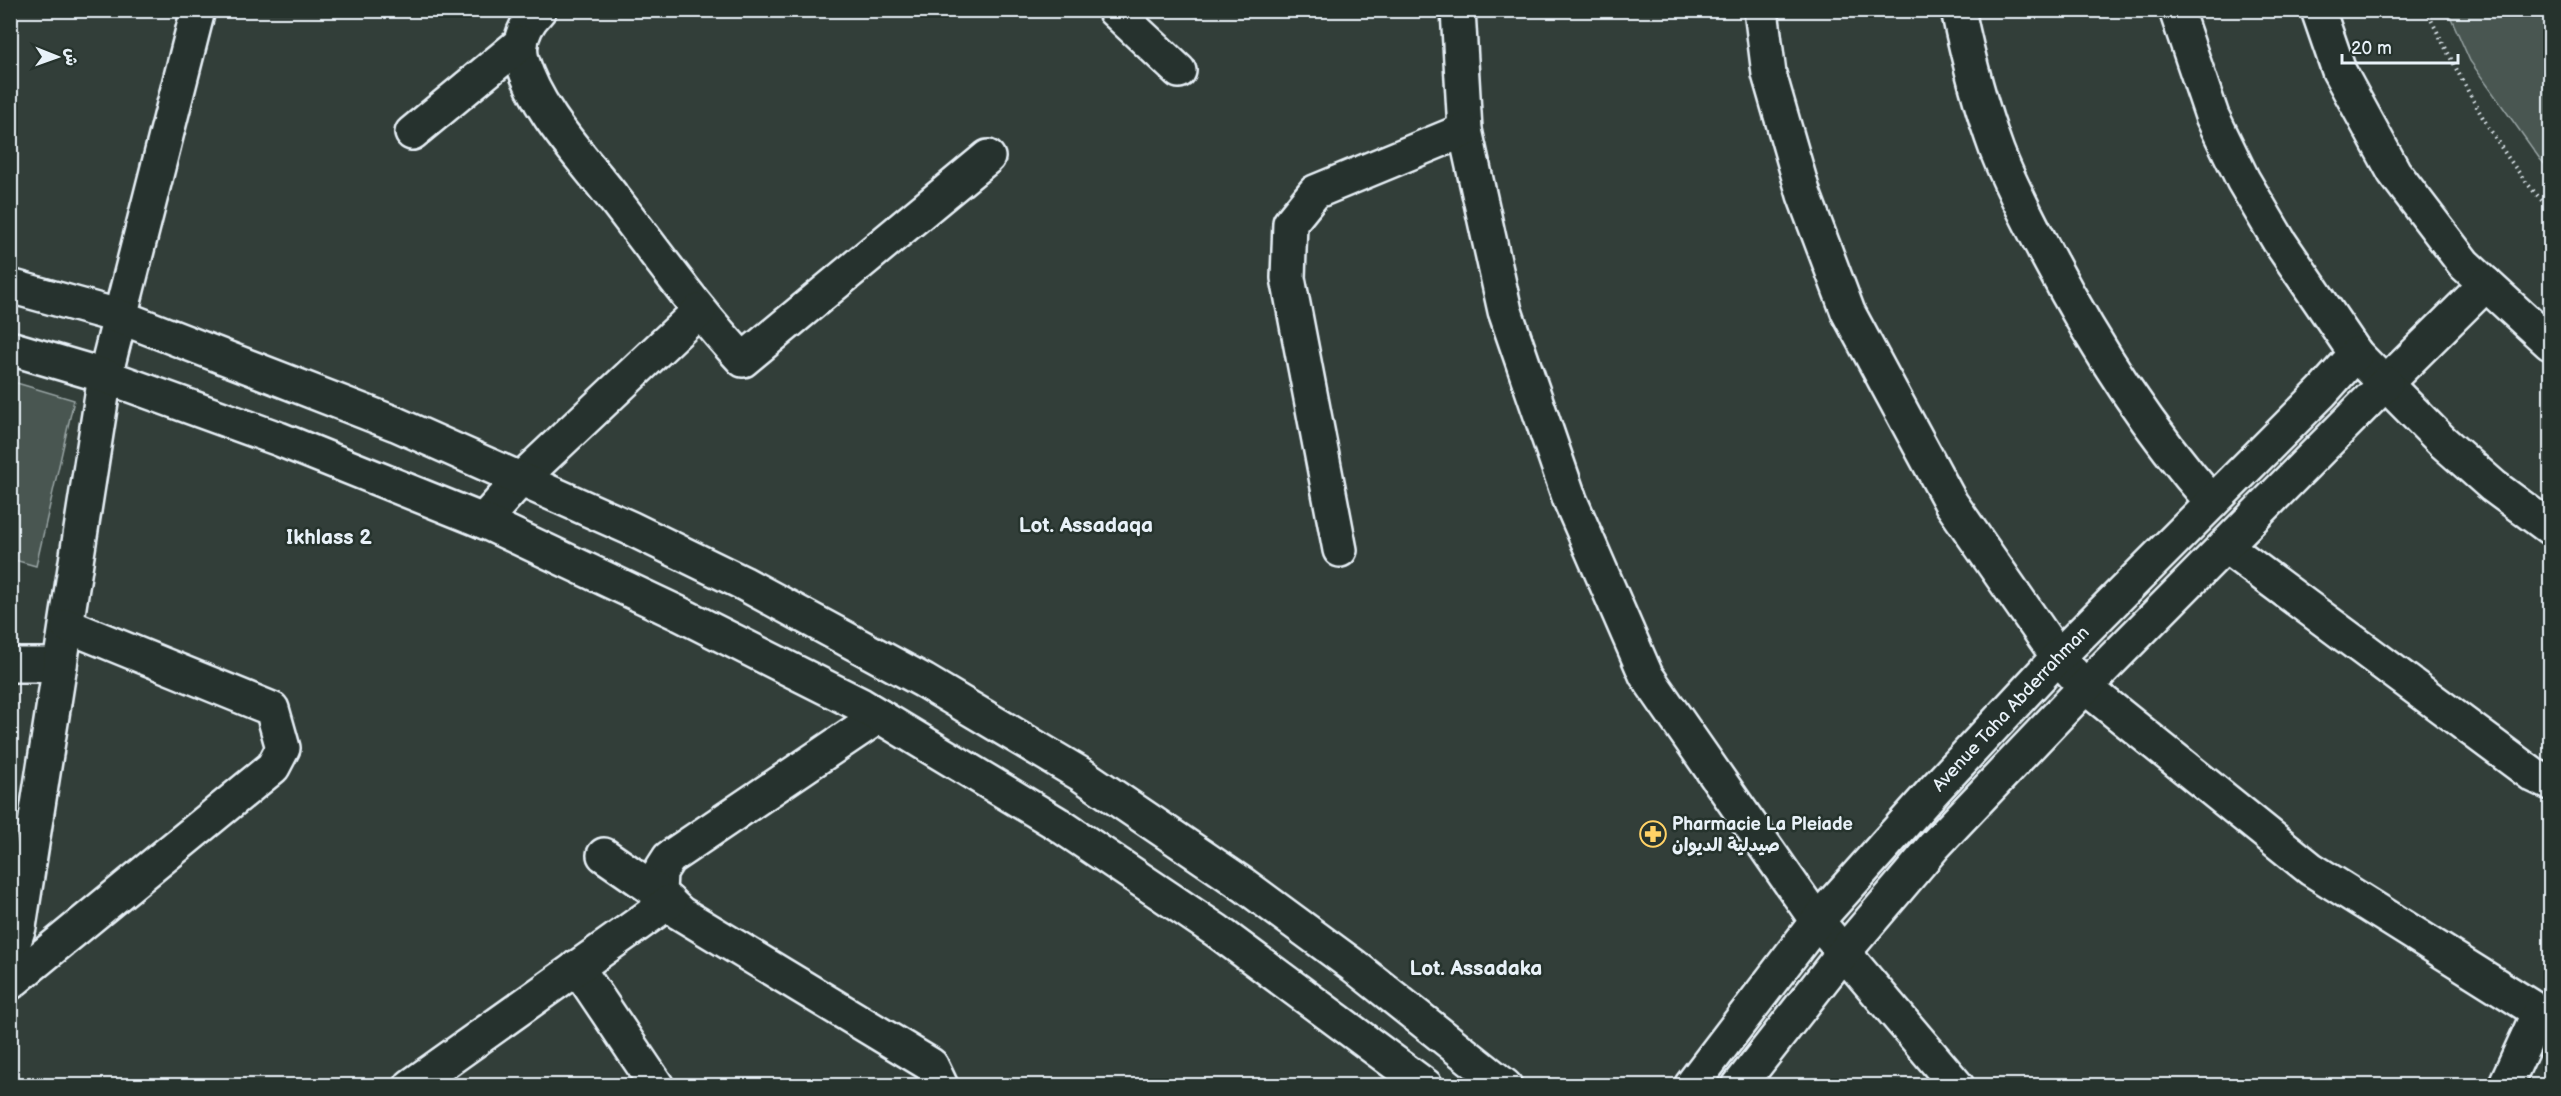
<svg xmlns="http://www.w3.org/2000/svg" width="2561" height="1096" font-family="'Balsamiq Sans','Playpen Sans Arabic',sans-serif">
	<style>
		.green { fill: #495651; stroke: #98a4a4; stroke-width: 1.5 }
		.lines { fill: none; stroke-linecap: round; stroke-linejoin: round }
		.pedestrian-casing { stroke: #e8f1f8; stroke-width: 38 }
		.minor-casing { stroke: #e8f1f8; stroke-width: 38 }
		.tertiary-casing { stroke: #e8f1f8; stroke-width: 38 }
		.path { stroke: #e8f1f8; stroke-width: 4; stroke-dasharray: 1.5 4.5; stroke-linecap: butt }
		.pedestrian { stroke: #26332d; stroke-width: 33 }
		.minor { stroke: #26332d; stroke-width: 33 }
		.tertiary { stroke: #26332d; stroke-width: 33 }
		.labels { text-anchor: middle; stroke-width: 5; stroke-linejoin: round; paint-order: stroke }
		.street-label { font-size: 18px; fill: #e8f1f8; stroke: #26332d }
		.poi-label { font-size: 18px; font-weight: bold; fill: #e8f1f8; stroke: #26332d; text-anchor: start }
		.quarter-label { font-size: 21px; font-weight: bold; fill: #e8f1f8; stroke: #26332d }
	</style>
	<rect width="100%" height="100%" fill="#323e39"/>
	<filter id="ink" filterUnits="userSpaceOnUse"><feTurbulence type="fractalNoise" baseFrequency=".0167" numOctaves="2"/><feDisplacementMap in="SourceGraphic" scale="12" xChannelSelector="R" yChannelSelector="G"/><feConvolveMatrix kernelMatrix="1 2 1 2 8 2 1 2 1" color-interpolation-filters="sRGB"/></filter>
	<g filter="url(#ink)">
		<g class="green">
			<polygon points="2448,11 2550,11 2550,170 2540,159 2470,61"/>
			<polygon points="10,381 74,400 36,566 11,559"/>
		</g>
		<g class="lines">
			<g class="pedestrian-casing">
				<g id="pedestrian">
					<polyline points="2318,10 2339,71 2394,172 2464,264 2550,343"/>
					<polyline points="2386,383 2486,284"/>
				</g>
			</g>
			<g class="minor-casing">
				<g id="minor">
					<path d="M 539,10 C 526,23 517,41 522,60 C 537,112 582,157 615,200 C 657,254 696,310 743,360 L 988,157"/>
					<polyline points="1114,10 1179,71"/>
					<polyline points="1458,10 1465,130 1505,311 1570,500 1646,675 1817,921 1957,1086"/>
					<polyline points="1761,10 1769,74 1804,195 1848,312 1951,503 2058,657 2085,687 2311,869 2539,1012 2550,1016"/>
					<path d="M 1958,10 C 1968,58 1980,105 1997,151 C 2011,187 2030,223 2048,257 C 2094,345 2146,427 2212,502"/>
					<polyline points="412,133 521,43"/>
					<polyline points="483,521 520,480 699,311"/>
					<polyline points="2225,546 2533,775 2550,783"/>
					<polyline points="1340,550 1288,278 1290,223 1315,192 1465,130"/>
					<polyline points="10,665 60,665"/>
					<polyline points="879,716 669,858 660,872 659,893 680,913 931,1065 941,1086"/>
					<polyline points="604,855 659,893"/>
					<polyline points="10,954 19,927 105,376 198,10"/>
					<polyline points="577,967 657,1086"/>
					<polyline points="10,983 273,767 283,748 272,709 68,626"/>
					<polyline points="411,1086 669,902"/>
					<polyline points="2505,1086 2539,1012"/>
				</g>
			</g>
			<g class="tertiary-casing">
				<g id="tertiary">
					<polyline points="2176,10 2212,116 2243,180 2279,241 2356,354 2443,442 2493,486 2550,528"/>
					<polyline points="10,286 118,316 396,424 630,528 743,583 924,681 1082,775 1244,885 1354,966 1505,1086"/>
					<polyline points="10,348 105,376 279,439 483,521 678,613 861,705 1058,824 1217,931 1426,1086"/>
					<path id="s1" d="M 1691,1086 L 1817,921 L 1935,789 L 2058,657 L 2322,392 L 2356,354"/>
					<polyline points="1739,1086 1844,952 1934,846 2085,687 2386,383"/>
				</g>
			</g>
			<path class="path" d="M 2426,10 C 2462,79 2496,154 2550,209"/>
			<use href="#pedestrian" class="pedestrian"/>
			<use href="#minor" class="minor"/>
			<use href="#tertiary" class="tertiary"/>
		</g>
	</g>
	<defs>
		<g id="pharmacy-ring" transform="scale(1.35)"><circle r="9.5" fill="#26332d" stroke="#ffd166" stroke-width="1.5"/><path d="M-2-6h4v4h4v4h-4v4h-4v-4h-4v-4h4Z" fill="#ffd166"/></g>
	</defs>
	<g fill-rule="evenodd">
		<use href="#pharmacy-ring" x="1653" y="834"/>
	</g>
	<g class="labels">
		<g class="street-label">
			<text dy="6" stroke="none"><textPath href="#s1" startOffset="495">Avenue Taha Abderrahman</textPath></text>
		</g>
		<g class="poi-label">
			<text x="1672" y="830">Pharmacie La Pleiade<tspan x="1672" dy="21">صيدلية الديوان</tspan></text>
		</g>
		<g class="quarter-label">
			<text x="1086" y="532">Lot. Assadaqa</text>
			<text x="329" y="544">Ikhlass 2</text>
			<text x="1476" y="975">Lot. Assadaka</text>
		</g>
	</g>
	<rect width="2561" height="1096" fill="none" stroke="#26332d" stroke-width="36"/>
	<rect x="18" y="18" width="2525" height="1060" fill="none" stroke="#e8f1f8" stroke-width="2" filter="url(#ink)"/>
	<g transform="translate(57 57) rotate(91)" stroke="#26332d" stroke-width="4.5" paint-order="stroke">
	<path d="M0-4.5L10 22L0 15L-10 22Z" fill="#e8f1f8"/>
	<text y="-9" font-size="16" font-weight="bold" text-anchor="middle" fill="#e8f1f8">ش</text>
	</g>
	<path d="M2342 54v9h116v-9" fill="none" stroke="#e8f1f8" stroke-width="3"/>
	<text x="2351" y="54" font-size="18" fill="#e8f1f8" stroke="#26332d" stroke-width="4.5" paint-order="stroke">20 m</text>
</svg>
